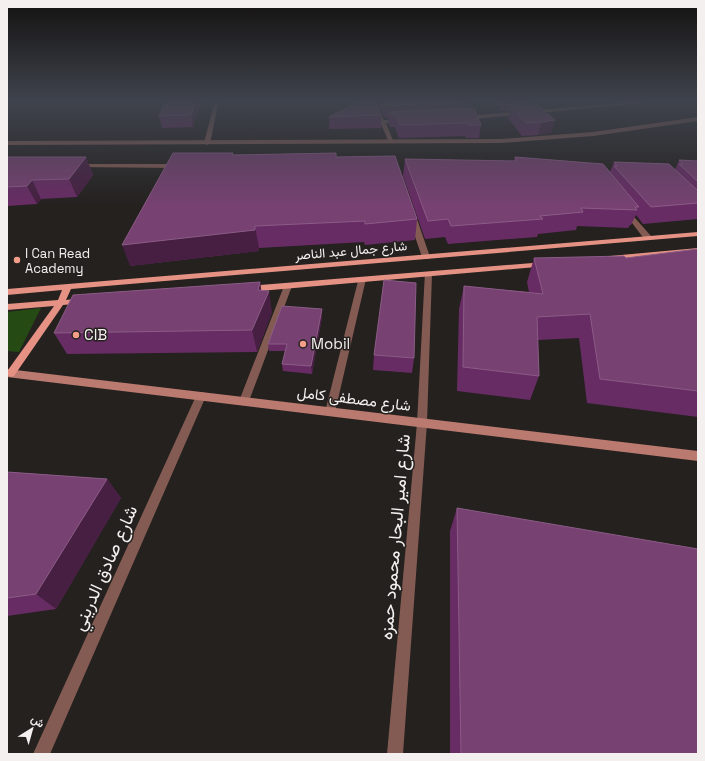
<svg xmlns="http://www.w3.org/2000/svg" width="705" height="761" font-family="'Space Grotesk',Vazirmatn,sans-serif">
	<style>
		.green { fill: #264a14 }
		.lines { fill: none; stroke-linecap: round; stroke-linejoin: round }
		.service { fill: #835b53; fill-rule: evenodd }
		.minor { fill: #835b53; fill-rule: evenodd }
		.tertiary { fill: #835b53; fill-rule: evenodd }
		.secondary { fill: #ba7a6f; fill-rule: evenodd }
		.primary { fill: #e59284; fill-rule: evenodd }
		.wall { fill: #682c64 }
		.shaded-wall { fill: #471f42 }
		.building { fill: #774172; stroke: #8b5c86 }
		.poi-dot { fill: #f49e89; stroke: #24211f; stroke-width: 1.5 }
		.labels { text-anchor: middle; stroke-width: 3; stroke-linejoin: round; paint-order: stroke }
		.far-street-label { font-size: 13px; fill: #f3f0ef; stroke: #24211f }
		.far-poi-label { font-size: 13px; fill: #f3f0ef; stroke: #24211f; text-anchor: start }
		.poi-label { font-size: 15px; fill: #f3f0ef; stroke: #24211f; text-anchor: start }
		.street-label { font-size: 15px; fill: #f3f0ef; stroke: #24211f }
		.near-street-label { font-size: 18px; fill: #f3f0ef; stroke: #24211f }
	</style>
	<rect width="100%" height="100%" fill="#24211f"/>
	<polygon class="green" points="41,308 19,352 7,351 7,312"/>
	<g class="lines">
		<g class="service">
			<polygon points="359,277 365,277 366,279 335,412 334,415 326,415 325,412"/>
			<polygon points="288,283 292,286 249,401 248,404 240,404 239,401 284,286"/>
		</g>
		<g class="minor">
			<polygon points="215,100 219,100 210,143 207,145 204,143"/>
			<polygon points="370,100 374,100 384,120 400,119 403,121 386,123 394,143 389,142"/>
			<polygon points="658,100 674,100 464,120 461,118 464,116"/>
			<polygon points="623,209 627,209 651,236 651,240 645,240 623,211"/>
			<polygon points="201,392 205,393 206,396 50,754 33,754 196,396 197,393"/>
		</g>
		<g class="tertiary">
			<polygon points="698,117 698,121 593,136 501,143 7,145 7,141 501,139 593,132"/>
			<polygon points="76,164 178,164 181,166 178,168 74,167 74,165"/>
			<polygon points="410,215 416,216 430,257 429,259 423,259 422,257 408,216"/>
			<polygon points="425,272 431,272 432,274 427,423 403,754 387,754 417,423"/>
		</g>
		<polygon class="secondary" points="7,369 698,451 698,461 7,377"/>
		<g class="primary">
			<polygon points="698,232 698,236 71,289 66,300 82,298 86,301 85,303 63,305 14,376 11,377 7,375 8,370 54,306 7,310 7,304 58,300 62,290 7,295 7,289"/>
			<polygon points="698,248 698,252 610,260 606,258 610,256"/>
			<polygon points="545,262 548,262 548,266 248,292 244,289 248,286"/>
		</g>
	</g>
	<g class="wall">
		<polygon points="377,100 470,100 471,101 469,108 481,125 479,138 466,138 465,136 399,138 395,127 390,127 388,124 389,118 385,118 377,103"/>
		<polygon points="492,100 529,100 528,105 552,132 538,135 522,136 508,118 510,111 502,111"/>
		<polygon points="200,105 193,127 162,128 159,116"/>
		<polygon points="381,115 381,128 329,129 329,117"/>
		<polygon points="336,153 336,157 417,219 415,240 365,245 364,242 259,248 259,251 130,266 234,155"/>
		<polygon points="7,157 86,157 93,175 77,197 41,199 37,204 7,206"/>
		<polygon points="515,157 610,172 614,162 675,170 679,160 698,161 698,219 643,224 636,215 631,225 630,225 628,228 577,226 576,230 538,234 537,237 448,244 445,237 425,239 403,176 405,159 514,161"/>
		<polygon points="698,249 698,417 587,403 579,338 538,340 539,376 530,400 457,391 459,309 464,286 529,292 527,282 534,258 626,258"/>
		<polygon points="260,282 261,290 272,312 257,352 67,354 54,333"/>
		<polygon points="322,309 322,317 312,374 283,371 282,364 285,351 269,351 268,344"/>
		<polygon points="374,355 414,358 412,373 373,370"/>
		<polygon points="7,472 107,479 121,498 56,609 7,616"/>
		<polygon points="457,508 698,754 450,754 450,531"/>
	</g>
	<g class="shaded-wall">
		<polygon points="196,100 199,100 200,105 193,127 191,115"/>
		<polygon points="555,120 552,132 538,135 542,122"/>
		<polygon points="86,157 93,175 77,197 69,179"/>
		<polygon points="32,180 41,199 37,204 27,186"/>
		<polygon points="255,226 259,248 259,251 130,266 122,245"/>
		<polygon points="260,282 263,303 269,291 272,312 257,352 252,330 258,290"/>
		<polygon points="322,309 322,317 312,374 311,366"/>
		<polygon points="107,479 121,498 56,609 36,594"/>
	</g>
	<g class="building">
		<polygon points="166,100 196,100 191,115 159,116"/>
		<polygon points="362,100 374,100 381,115 329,117"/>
		<polygon points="382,100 470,100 471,101 385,106"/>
		<polygon points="536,104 555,120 542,122 526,123 511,106"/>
		<polygon points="474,108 481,125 468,125 467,123 400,125 396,115 390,115 389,112"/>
		<polygon points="173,153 233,153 232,155 336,153 336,157 395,156 417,219 365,224 365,221 255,226 255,230 122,245"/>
		<polygon points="7,157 86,157 69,179 32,180 27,186 7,187"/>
		<polygon points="515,157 603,164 639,207 635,207 637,210 581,208 583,212 540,216 543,219 451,226 448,219 428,221 405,159 516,161"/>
		<polygon points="679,160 698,161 698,182 679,164 683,164"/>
		<polygon points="614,162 669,164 698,191 698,203 651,207 614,166 617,166"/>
		<polygon points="698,249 698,391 600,379 590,314 537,317 539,376 463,367 464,286 543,294 534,258 624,256 626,258"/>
		<polygon points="384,280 416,283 414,358 374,355"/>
		<polygon points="260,282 258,290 269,291 252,330 54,333 73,295"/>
		<polygon points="282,306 322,309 311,366 282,364 287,344 268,344"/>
		<polygon points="7,472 107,479 36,594 7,598"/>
		<polygon points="457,508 698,549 698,754 461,754"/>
	</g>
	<linearGradient id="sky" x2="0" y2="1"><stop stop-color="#141211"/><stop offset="0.49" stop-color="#3f434d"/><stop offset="1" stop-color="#3f434d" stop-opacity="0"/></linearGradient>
	<rect width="705" height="206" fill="url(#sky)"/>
	<g class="poi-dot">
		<circle cx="17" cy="260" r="4"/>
		<circle cx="76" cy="335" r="4"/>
		<circle cx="303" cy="344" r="4"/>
	</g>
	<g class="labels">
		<g class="far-street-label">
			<text transform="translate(351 250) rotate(-5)" y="5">شارع جمال عبد الناصر</text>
		</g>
		<g class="far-poi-label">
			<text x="25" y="258">I Can Read<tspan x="25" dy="15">Academy</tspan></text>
		</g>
		<g class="poi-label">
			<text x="84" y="340">CIB</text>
			<text x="311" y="349">Mobil</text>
		</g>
		<g class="street-label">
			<text transform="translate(354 399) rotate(7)" y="5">شارع مصطفى كامل</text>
		</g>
		<g class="near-street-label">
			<text transform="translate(395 537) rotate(-85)" y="6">شارع امير البحار محمود حمزه</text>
			<text transform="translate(105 568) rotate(-66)" y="6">شارع صادق الدريني</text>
		</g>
	</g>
	<rect width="705" height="761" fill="none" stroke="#f3f0ef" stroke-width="16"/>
	<g transform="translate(32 729) rotate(37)" stroke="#24211f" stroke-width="3" paint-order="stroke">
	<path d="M0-3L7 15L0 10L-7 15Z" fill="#f3f0ef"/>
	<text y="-6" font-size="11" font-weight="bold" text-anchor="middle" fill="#f3f0ef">ش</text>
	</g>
</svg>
